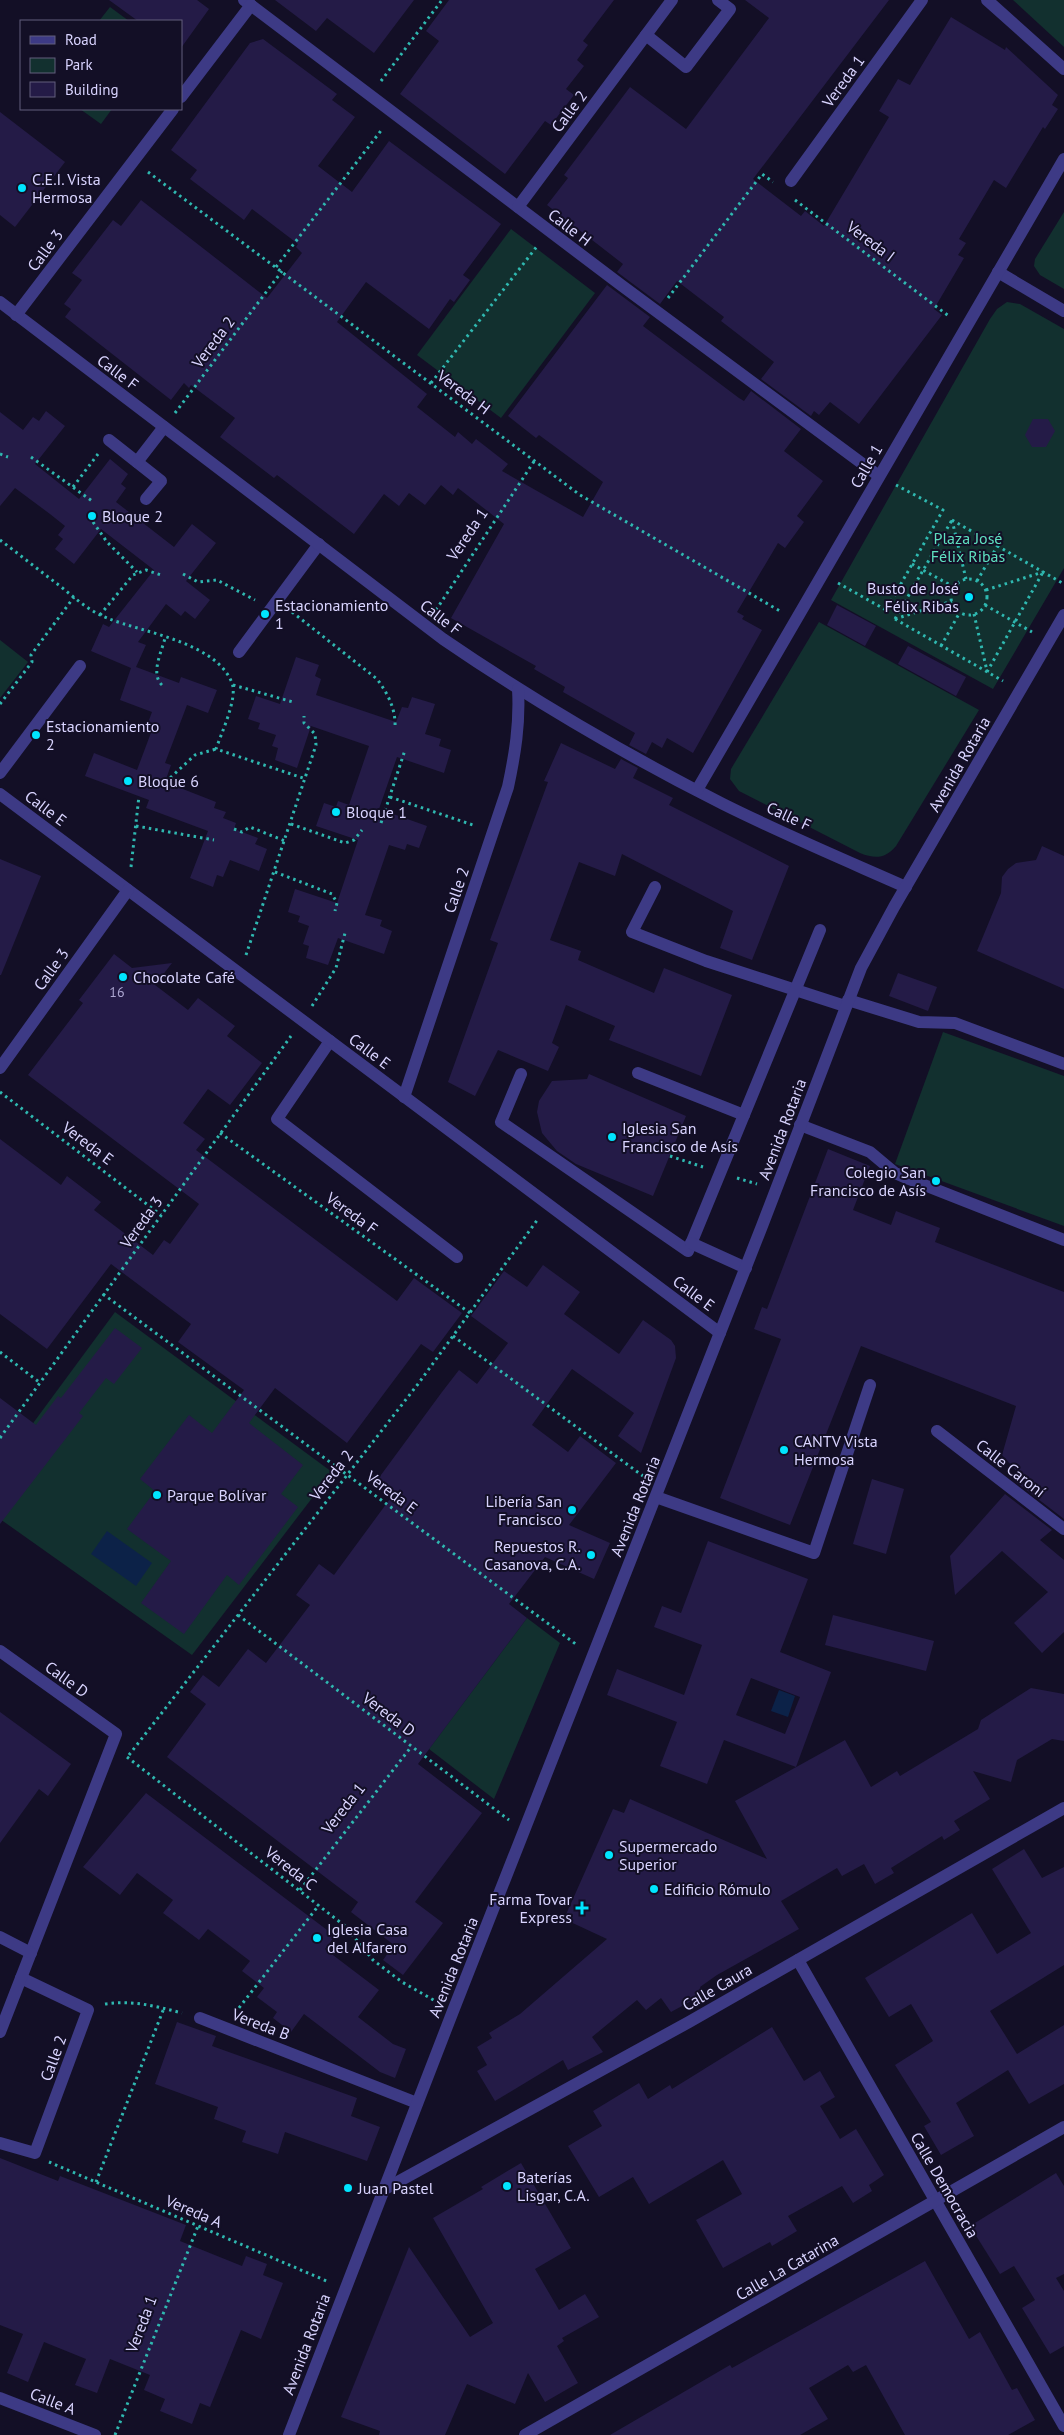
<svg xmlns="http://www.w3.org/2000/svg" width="1064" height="2435" font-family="'PT Sans',sans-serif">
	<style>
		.green { fill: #12302f }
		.water { fill: #0c2248 }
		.building { fill: #241b47; fill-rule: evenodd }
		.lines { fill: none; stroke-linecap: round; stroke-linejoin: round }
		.path { stroke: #2fb8b0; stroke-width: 3; stroke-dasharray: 2.5 4; stroke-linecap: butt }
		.lane { stroke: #3d3a85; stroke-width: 12 }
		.street { stroke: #3d3a85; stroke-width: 12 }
		.poi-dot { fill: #00e5ff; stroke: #130f26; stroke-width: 2 }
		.labels { text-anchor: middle; stroke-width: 4; stroke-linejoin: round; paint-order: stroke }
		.number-label { font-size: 14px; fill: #aca6d1 }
		.street-label { font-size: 16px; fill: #d9d4ff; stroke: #130f26 }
		.poi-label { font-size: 16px; fill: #d9d4ff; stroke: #130f26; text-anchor: start }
		.park-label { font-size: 16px; fill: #5fe0c0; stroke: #130f26 }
	</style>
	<rect width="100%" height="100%" fill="#130f26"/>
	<g class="green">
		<polygon points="1013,0 1064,0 1064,47"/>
		<polygon points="110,7 129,21 99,21"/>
		<polygon points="80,109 112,109 101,124"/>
		<polygon points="1064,212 1064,289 1040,275 1034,266 1035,259"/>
		<polygon points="511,229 595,293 501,418 417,355"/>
		<polygon points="1007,302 1020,304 1064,329 1064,568 993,689 831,600 990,319 997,309"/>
		<path d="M 819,622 L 979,710 L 896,846 C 885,859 875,859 860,853 L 739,791 L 730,779 L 731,769 Z"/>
		<polygon points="0,640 28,662 0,698"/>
		<polygon points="943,1032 1064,1076 1064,1226 895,1164"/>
		<polygon points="115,1312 332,1472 192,1655 0,1519 0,1468"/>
		<polygon points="527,1618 560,1643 494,1799 429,1749"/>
	</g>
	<g class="water">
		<polygon points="107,1531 152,1563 136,1586 91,1554"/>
		<polygon points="779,1690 795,1696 788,1717 771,1711"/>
	</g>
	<g class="building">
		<polygon points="109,0 197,0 209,9 181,48 181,21 138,21"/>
		<polygon points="275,0 414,0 374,53 327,18 316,31"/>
		<polygon points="449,0 614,0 583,41 588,45 577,60 584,66 566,89 574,95 551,125 545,121 505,174 400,94 439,41 426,31"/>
		<polygon points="745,0 889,0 753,179 801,216 805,211 824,226 889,117 879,111 898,79 910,85 951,17 1005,50 1006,47 1058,95 1052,105 1058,109 1045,129 1043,127 1006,188 994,180 959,239 966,243 958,255 964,258 934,309 942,315 859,424 830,402 819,415 814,411 811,416 761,379 774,362 721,321 724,317 677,281 660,304 617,272 623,264 547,205 568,178 564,175 630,87 686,129 769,18"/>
		<polygon points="263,39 337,94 332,100 355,117 318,166 352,192 389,141 501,224 463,275 470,280 454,302 450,299 429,329 366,282 337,322 427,394 417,407 455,437 458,432 472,444 476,439 508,464 502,471 583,517 603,482 539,435 536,438 508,416 607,285 650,317 643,326 739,398 744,401 751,391 801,429 784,451 823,481 797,516 804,522 785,548 778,543 737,612 744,616 742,619 762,630 693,753 667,738 662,748 652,742 646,754 629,745 635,733 563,692 565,687 534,669 536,666 451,618 504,524 458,488 453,495 441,485 425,505 409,493 399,506 384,494 354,534 277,475 274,478 220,437 235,418 191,385 189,388 184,383 171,400 65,317 71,309 64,304 82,280 72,273 113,220 121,226 141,200 267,298 302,253 296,247 298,244 252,209 244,220 190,179 197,170 171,150 250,43"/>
		<polygon points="0,112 65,162 15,227 0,215"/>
		<polygon points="46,411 65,426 35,464 79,499 110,459 128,474 121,484 126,488 116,502 174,547 192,524 216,543 186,581 210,600 195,619 185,611 181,616 166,604 138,642 146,645 136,667 179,683 181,677 217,690 208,713 187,705 165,763 171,765 165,782 216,802 214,808 226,812 223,818 236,823 234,829 258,838 255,844 267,849 259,871 230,860 223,877 217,875 213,887 190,878 208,831 146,808 149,800 85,776 94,753 137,770 152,730 146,728 152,712 120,700 131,668 91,651 103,624 109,627 154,570 101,529 74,564 55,549 63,539 58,535 65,526 50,514 15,488 0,506 0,412 23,430 33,417 39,421"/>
		<polygon points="1033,419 1048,419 1055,431 1046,447 1032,447 1025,435"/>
		<polygon points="837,605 876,626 865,646 827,625"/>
		<polygon points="908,646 966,677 956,696 898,664"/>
		<polygon points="296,657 319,665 315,676 321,679 316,695 396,722 402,707 408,708 412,697 435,704 425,734 441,739 439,746 451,750 444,773 397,757 379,809 427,826 419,848 407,844 405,850 389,845 365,915 382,920 380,926 392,931 384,954 338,938 328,965 306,958 309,946 303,944 309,926 298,922 300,916 288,912 295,889 337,903 358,840 316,826 324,803 336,807 338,801 349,805 369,746 311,726 297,768 275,760 278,748 272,746 276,735 258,729 260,723 248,719 256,696 280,704"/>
		<polygon points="561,743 615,769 621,759 638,768 633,778 673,798 669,805 789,866 752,960 720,948 733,911 622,854 615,876 579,862 550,940 581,951 578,960 654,993 664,968 732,995 701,1076 609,1040 615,1026 566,1005 552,1043 559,1047 548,1071 498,1050 475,1096 448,1082 498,943 490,940 548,782 544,781"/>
		<polygon points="1042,846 1064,856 1064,989 977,951 1001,893 1002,877 1008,869 1016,863 1036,860"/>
		<polygon points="0,859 41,876 1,975 0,975"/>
		<polygon points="114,954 132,968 172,963 155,985 188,1010 198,998 235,1026 227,1036 262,1063 230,1105 208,1089 183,1123 205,1139 196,1150 397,1301 414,1278 462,1313 433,1352 421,1344 347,1443 275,1388 249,1423 303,1465 281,1494 298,1507 239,1585 227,1575 184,1634 141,1603 171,1561 127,1529 155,1491 140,1479 189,1415 212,1433 244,1390 178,1342 191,1324 111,1264 47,1349 0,1314 0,1139 61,1185 67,1176 101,1202 94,1210 153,1255 164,1240 170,1244 199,1204 28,1075 83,1003 79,1000"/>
		<polygon points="898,973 937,987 928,1011 889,996"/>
		<polygon points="589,1074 686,1116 653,1196 576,1164 557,1151 542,1133 537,1112 539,1101 552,1081 587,1079"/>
		<polygon points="828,1149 870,1166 853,1210 891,1225 896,1211 940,1228 935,1242 1064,1292 1064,1519 1016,1482 1021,1476 1002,1455 1016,1406 861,1346 790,1525 720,1498 781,1339 754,1329 762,1307 767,1309"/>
		<polygon points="543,1265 580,1292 564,1314 619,1354 643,1320 671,1340 675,1346 676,1358 641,1453 618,1436 634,1413 572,1369 532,1425 568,1452 580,1436 616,1463 569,1525 610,1543 594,1579 545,1557 509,1604 527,1618 418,1764 482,1813 415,1902 443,1923 403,1975 383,1960 394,1945 351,1912 358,1902 167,1757 206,1704 190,1692 203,1675 219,1687 248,1649 266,1663 310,1605 296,1595 319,1564 334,1575 395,1492 378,1479 442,1392 459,1370 477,1384 508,1343 471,1316 504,1271 527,1287"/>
		<polygon points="115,1328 142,1348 114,1384 106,1378 79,1413 83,1416 0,1524 0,1398 36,1425 58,1396 61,1398"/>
		<polygon points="872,1479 904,1489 886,1554 853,1544"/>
		<polygon points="1005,1494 1052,1530 1040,1540 1064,1560 1064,1632 1042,1653 1014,1623 1048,1592 1002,1551 955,1595 950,1556"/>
		<path d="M 708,1541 L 808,1579 L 780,1652 L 831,1672 L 796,1767 L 724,1740 L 707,1784 L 660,1766 L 677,1722 L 607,1695 L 617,1669 L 684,1695 L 702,1645 L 654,1627 L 662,1606 L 681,1613 ZM 751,1678 L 800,1697 L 785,1734 L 736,1715 Z"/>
		<polygon points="833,1615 934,1641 926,1671 825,1645"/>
		<polygon points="1031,1688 1064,1694 1064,1741 1052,1739 1017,1760 1011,1782 973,1771 990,1799 954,1821 960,1830 944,1840 942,1836 891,1868 894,1873 875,1884 864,1864 842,1876 837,1868 781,1901 799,1929 717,1975 700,1987 704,1994 671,2012 661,1998 646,2010 637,2000 592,2037 603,2052 568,2070 563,2060 495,2101 477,2071 487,2065 477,2047 492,2038 489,2033 520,2014 607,1939 564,1919 613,1809 624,1813 630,1799 767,1859 735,1801 845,1740 871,1787 897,1771 900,1776 978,1729 981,1720"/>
		<polygon points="0,1712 71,1764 48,1796 39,1789 0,1843"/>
		<polygon points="146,1793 335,1936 325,1949 379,1990 358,2017 393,2044 406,2049 395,2078 380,2072 304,2014 291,2032 273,2018 277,2012 257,1997 264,1988 242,1971 250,1961 208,1929 199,1940 163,1913 173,1900 137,1873 120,1895 83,1867"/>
		<polygon points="1024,1849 1042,1878 1064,1867 1064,1965 990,2011 1017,2054 1064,2025 1064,2084 1029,2104 1008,2070 956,2103 974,2136 941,2155 924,2126 931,2122 895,2065 933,2041 911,2004 889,2017 865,1978 972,1913 997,1954 1031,1933 992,1869"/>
		<polygon points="177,2022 216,2036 212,2046 357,2098 351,2116 380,2127 367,2161 285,2132 278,2154 242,2142 246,2131 214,2119 218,2107 155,2084"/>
		<polygon points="772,2027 804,2081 820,2071 835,2097 820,2106 840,2139 856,2129 884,2175 869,2185 872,2191 853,2203 842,2186 788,2216 797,2231 772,2246 770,2242 723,2268 696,2220 742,2194 723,2160 649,2204 633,2177 599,2197 568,2146 602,2126 593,2111 639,2083 648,2099 670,2085 672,2089"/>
		<polygon points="0,2158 58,2181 60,2176 186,2225 180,2241 242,2266 246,2256 267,2264 263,2275 283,2283 261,2339 241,2330 210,2407 200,2403 192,2424 160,2411 165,2399 144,2390 150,2375 110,2359 97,2393 75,2385 86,2359 44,2342 28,2382 7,2373 23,2334 0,2325"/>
		<polygon points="521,2163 571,2248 535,2269 559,2310 585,2294 599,2317 562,2338 564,2341 557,2346 578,2383 545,2402 528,2373 515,2404 467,2384 445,2435 379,2435 380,2431 341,2417 409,2247 470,2337 493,2323 433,2218 483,2189 481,2187"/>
		<polygon points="1056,2173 1064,2186 1064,2274 1056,2278 1064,2291 1064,2346 1050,2354 1022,2308 1035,2300 1014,2266 1000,2274 970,2226"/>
		<polygon points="925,2261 969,2339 980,2332 1012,2390 1017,2388 1035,2420 1008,2435 905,2435 866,2365 853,2372 848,2365 809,2388 828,2419 800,2435 610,2435 730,2365 732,2368"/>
	</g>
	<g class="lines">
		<g class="path">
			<polyline points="381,81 442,0"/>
			<polyline points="148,172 580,495 780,611"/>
			<polyline points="795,200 950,317"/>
			<polyline points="276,267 383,128"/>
			<polyline points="668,298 762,174 773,182"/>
			<polyline points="431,383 538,245"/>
			<polyline points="175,413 282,271"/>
			<polyline points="0,454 8,457"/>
			<polyline points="31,457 92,501"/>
			<polyline points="73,487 98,454"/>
			<polyline points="952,520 1064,584"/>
			<polyline points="952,520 966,579"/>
			<polyline points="93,522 107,542 137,572"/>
			<path d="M 0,540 C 20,555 40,571 60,586 C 75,598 89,611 107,618 C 144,633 216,642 232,683 C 238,698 221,734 216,749 L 306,779"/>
			<polyline points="912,564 954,587"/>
			<polyline points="183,574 198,582 217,580 255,600"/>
			<circle cx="969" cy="597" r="18"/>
			<polyline points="977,581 998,545"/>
			<polyline points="838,583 886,610 943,510 896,485"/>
			<polyline points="986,590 1043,572"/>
			<polyline points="985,605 1032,632"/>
			<polyline points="436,610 535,460"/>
			<path d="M 292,612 L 377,679 C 388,694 396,709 395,728"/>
			<polyline points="974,614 987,671"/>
			<polyline points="100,615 133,575 146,570 161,575"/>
			<polyline points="895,619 1003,681"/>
			<polyline points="895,619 952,520"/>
			<polyline points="895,619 952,601"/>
			<polyline points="941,646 960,612"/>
			<polyline points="987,672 1043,572"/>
			<path d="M 162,685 C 150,674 162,651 165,638"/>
			<polyline points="233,685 293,702"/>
			<polyline points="0,704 32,662 31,655 74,597"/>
			<polyline points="158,782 170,778 195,755 216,749"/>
			<polyline points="390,797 476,826"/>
			<polyline points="381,823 405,750"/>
			<polyline points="291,824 345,843 354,840 362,830"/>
			<polyline points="136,826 214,840"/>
			<polyline points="234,829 242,832 250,827 285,841"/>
			<polyline points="131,867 139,796"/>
			<polyline points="275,872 332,894 337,903 335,911"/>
			<polyline points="246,955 316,745 315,734 304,723 304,716"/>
			<polyline points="312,1006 336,968 345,933"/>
			<polyline points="0,1092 161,1215"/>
			<polyline points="220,1133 470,1313"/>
			<polyline points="670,1156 703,1167"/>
			<polyline points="737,1178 757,1184"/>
			<polyline points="103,1294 577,1645"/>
			<polyline points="453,1336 643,1476"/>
			<polyline points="0,1352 39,1382"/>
			<polyline points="0,1438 291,1036"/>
			<polyline points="238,1615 509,1820"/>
			<polyline points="129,1755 418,1384 538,1219"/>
			<polyline points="127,1757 345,1926 373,1960 402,1982 437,2002"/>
			<polyline points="300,1890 411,1747"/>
			<path d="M 105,2004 C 133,2000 155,2006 182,2013"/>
			<polyline points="235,2013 319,1905"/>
			<polyline points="49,2162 329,2282"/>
			<polyline points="96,2182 164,2008"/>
			<polyline points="115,2435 198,2226"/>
		</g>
		<g class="lane">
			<polyline points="646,35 686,67 730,9 718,0"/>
			<polyline points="109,440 161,481 146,499"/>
			<polyline points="137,462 164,427"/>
			<polyline points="239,652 319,544"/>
			<polyline points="0,773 80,666"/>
			<polyline points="655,887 632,932 706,961 845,1006"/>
			<polyline points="848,1000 919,1022 955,1023 1064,1064"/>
			<polyline points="330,1041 277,1119 457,1257"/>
			<polyline points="638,1073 744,1115"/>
			<polyline points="521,1074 501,1122 688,1251 820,930"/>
			<polyline points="800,1125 870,1152 895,1173 909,1179 1064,1240"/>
			<polyline points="691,1243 746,1268"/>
			<polyline points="656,1497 814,1553 870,1385"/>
			<polyline points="0,2143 35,2153 88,2010 21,1978"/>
		</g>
		<g class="street">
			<polyline points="244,0 621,285 879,476"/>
			<polyline points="987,0 1064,69"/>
			<polyline points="181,97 251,5"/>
			<polyline points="791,181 922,0"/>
			<polyline points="518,207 672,0"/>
			<polyline points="998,272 1064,311"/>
			<path d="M 0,302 L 443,639 C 532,700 626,755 723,804 C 783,834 845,860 906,887"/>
			<polyline points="16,315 173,109"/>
			<polyline points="697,790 1064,159"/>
			<polyline points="0,794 720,1333"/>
			<polyline points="0,1068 128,890"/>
			<path d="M 404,1097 L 508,787 C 515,754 520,724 518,689"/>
			<polyline points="937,1431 1064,1529"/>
			<polyline points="0,1651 116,1734 0,2032"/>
			<polyline points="0,1937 31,1953"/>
			<polyline points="798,1960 1064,2426"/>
			<polyline points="200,2018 417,2103"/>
			<polyline points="383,2190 689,2022 1064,1808"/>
			<polyline points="0,2398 95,2435"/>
			<polyline points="289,2435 453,2011 762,1226 861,968 894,907 1064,615"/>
			<polyline points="525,2435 1064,2127"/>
		</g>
	</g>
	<g class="poi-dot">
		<circle cx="22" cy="188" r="5"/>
		<circle cx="92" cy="516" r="5"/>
		<circle cx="969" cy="597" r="5"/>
		<circle cx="265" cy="614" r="5"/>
		<circle cx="36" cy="735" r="5"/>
		<circle cx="128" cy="781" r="5"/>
		<circle cx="336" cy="812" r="5"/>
		<circle cx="123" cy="977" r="5"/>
		<circle cx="612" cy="1137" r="5"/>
		<circle cx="936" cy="1181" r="5"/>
		<circle cx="784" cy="1450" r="5"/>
		<circle cx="157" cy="1495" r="5"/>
		<circle cx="572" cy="1510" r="5"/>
		<circle cx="591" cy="1555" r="5"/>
		<circle cx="609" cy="1855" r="5"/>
		<circle cx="654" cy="1889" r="5"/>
		<path d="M579.5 1900.5h5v5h5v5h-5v5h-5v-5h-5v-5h5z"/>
		<circle cx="317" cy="1938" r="5"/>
		<circle cx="507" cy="2186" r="5"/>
		<circle cx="348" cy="2188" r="5"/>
	</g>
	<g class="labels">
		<g class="number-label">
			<text x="117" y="997">16</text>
		</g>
		<g class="street-label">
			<text transform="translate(843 81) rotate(-54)" y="6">Vereda 1</text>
			<text transform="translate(569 111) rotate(-53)" y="6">Calle 2</text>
			<text transform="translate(570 227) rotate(37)" y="6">Calle H</text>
			<text transform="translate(871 241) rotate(37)" y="6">Vereda I</text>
			<text transform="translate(45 250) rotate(-53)" y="6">Calle 3</text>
			<text transform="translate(213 342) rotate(-53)" y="6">Vereda 2</text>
			<text transform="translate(118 372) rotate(37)" y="6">Calle F</text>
			<text transform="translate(464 392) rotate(37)" y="6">Vereda H</text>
			<text transform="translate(866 466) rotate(-60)" y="6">Calle 1</text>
			<text transform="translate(467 534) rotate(-56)" y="6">Vereda 1</text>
			<text transform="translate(441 617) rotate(37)" y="6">Calle F</text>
			<text transform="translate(959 764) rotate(-60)" y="6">Avenida Rotaria</text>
			<text transform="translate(46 808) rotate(37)" y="6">Calle E</text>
			<text transform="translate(789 816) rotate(25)" y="6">Calle F</text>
			<text transform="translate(456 890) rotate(-71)" y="6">Calle 2</text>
			<text transform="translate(51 969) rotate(-54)" y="6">Calle 3</text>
			<text transform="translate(370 1051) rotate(37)" y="6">Calle E</text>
			<text transform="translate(782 1129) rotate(-69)" y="6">Avenida Rotaria</text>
			<text transform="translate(88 1143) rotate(37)" y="6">Vereda E</text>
			<text transform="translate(352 1213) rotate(36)" y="6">Vereda F</text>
			<text transform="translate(141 1222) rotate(-54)" y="6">Vereda 3</text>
			<text transform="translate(694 1293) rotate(37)" y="6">Calle E</text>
			<text transform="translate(1011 1468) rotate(38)" y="6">Calle Caroní</text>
			<text transform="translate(331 1475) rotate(-52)" y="6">Vereda 2</text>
			<text transform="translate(392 1492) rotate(37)" y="6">Vereda E</text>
			<text transform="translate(635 1506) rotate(-68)" y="6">Avenida Rotaria</text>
			<text transform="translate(67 1679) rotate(36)" y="6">Calle D</text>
			<text transform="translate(389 1714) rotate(37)" y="6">Vereda D</text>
			<text transform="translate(343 1808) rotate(-52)" y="6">Vereda 1</text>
			<text transform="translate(291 1868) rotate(38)" y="6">Vereda C</text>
			<text transform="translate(453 1967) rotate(-68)" y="6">Avenida Rotaria</text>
			<text transform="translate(717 1987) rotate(-30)" y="6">Calle Caura</text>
			<text transform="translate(261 2024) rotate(21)" y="6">Vereda B</text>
			<text transform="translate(53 2058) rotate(-70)" y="6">Calle 2</text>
			<text transform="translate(945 2185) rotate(60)" y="6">Calle Democracia</text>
			<text transform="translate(194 2211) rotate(23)" y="6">Vereda A</text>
			<text transform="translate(787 2267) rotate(-30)" y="6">Calle La Catarina</text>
			<text transform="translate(141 2324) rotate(-69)" y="6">Vereda 1</text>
			<text transform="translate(306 2344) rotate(-69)" y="6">Avenida Rotaria</text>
			<text transform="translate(53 2401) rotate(21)" y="6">Calle A</text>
		</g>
		<g class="poi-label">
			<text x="32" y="185">C.E.I. Vista<tspan x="32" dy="18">Hermosa</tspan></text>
			<text x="102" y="522">Bloque 2</text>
			<text x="959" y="594" text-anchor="end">Busto de José<tspan x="959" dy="18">Félix Ribas</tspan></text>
			<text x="275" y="611">Estacionamiento<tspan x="275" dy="18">1</tspan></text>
			<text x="46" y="732">Estacionamiento<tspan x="46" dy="18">2</tspan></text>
			<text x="138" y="787">Bloque 6</text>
			<text x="346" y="818">Bloque 1</text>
			<text x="133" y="983">Chocolate Café</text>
			<text x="622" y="1134">Iglesia San<tspan x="622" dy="18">Francisco de Asís</tspan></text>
			<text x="926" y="1178" text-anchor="end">Colegio San<tspan x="926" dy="18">Francisco de Asís</tspan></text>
			<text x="794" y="1447">CANTV Vista<tspan x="794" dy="18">Hermosa</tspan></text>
			<text x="167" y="1501">Parque Bolívar</text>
			<text x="562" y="1507" text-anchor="end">Libería San<tspan x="562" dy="18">Francisco</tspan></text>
			<text x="581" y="1552" text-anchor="end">Repuestos R.<tspan x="581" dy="18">Casanova, C.A.</tspan></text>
			<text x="619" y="1852">Supermercado<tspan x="619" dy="18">Superior</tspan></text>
			<text x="664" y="1895">Edificio Rómulo</text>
			<text x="572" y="1905" text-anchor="end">Farma Tovar<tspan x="572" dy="18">Express</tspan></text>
			<text x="327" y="1935">Iglesia Casa<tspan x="327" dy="18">del Alfarero</tspan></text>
			<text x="517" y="2183">Baterías<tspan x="517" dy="18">Lisgar, C.A.</tspan></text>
			<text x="358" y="2194">Juan Pastel</text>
		</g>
		<g class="park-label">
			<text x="968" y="544">Plaza José<tspan x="968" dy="18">Félix Ribas</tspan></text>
		</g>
	</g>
	<rect x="20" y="20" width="162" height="90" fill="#130f26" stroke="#625e7d"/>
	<rect x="30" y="36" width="25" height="8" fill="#3d3a85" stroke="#625e7d"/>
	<text x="65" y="45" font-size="15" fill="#d9d4ff">Road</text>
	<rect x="30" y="58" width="25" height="15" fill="#12302f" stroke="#625e7d"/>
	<text x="65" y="70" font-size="15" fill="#d9d4ff">Park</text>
	<rect x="30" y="82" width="25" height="15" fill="#241b47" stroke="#625e7d"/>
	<text x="65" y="95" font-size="15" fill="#d9d4ff">Building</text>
</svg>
